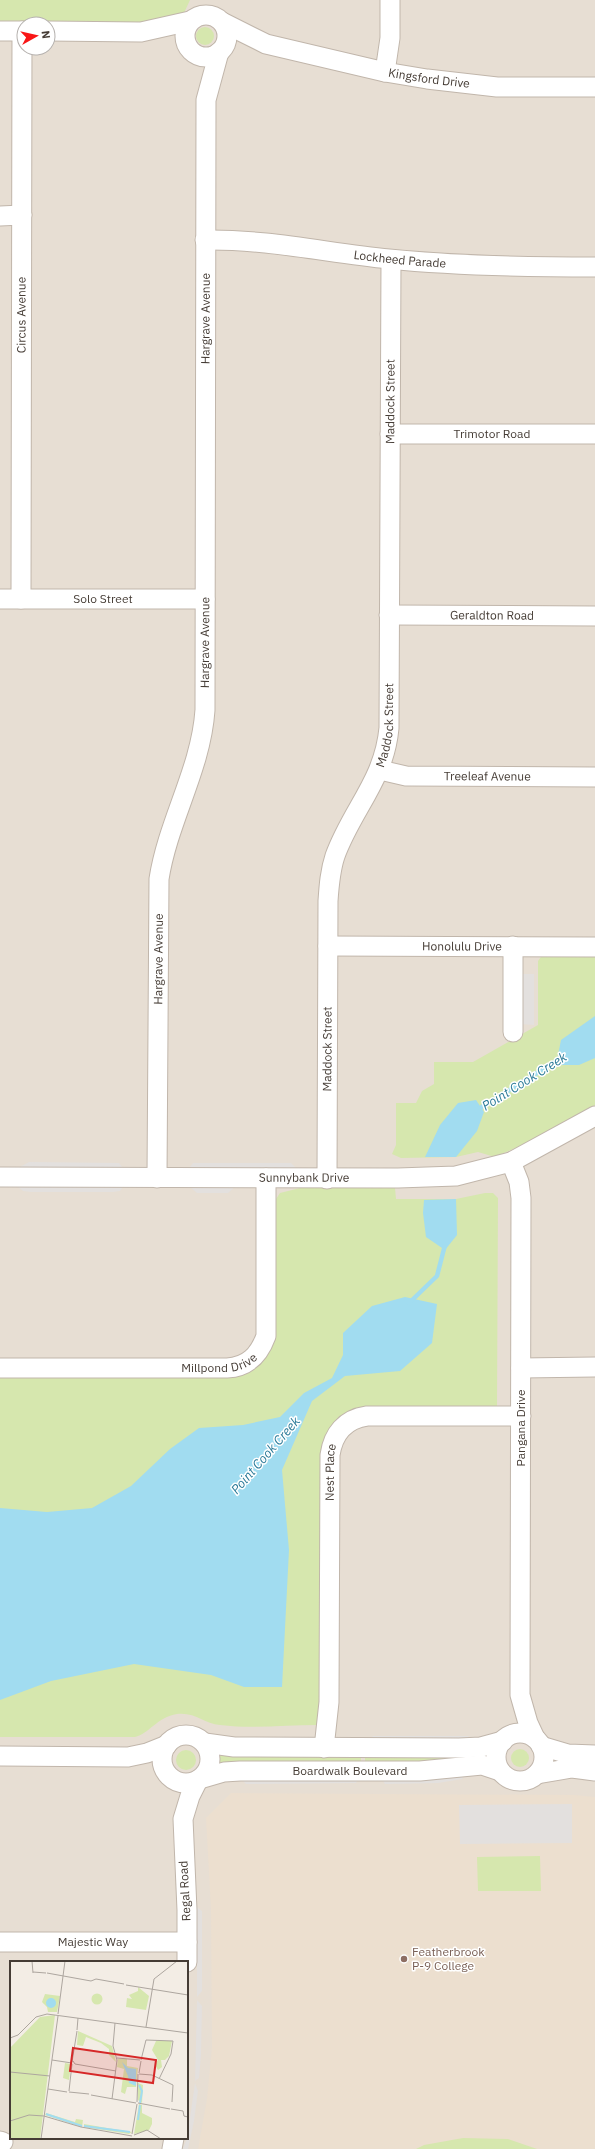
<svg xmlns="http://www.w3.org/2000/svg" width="595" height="2149" font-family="'IBM Plex Sans',sans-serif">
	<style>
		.residential { fill: #e7ded3; fill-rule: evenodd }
		.education { fill: #ecdfcf }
		.green { fill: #d6e7ae }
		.parking { fill: #e3e0de }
		.water { fill: #a1dcf0 }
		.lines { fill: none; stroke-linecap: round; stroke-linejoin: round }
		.stream { stroke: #a1dcf0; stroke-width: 4.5 }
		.minor-casing { stroke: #c1b6ab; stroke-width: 21 }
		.minor { stroke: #fff; stroke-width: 19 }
		.education-dot { fill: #8d6e63; stroke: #fff; stroke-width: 1.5 }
		.labels { text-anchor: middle; stroke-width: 3; stroke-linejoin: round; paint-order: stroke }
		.street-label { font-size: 12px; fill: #453c35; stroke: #fff }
		.education-label { font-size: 12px; fill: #785e54; stroke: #fff; text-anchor: start }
		.water-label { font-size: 13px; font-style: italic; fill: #2a7a98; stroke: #fff }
		.inset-river { fill: none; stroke: #a1dcf0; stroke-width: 2 }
		.inset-road { fill: none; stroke: #ada69f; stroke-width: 1 }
		.view { fill: #d62828; fill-opacity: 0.15; stroke: #d62828; stroke-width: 2 }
		.inset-edge { fill: none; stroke: #453c35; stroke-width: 2 }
	</style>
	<rect width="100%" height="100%" fill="#f3ede5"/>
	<path class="residential" d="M 0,0 L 595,0 L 595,2149 L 0,2149 ZM 24,24 L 48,24 L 48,48 L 24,48 ZM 11,1962 L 187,1962 L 187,2138 L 11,2138 Z"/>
	<polygon class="education" points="231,1793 574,1795 595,1797 595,2149 198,2149 207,2099 212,2047 211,1909 206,1818"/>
	<g class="green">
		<polygon points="0,0 190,0 184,13 148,22 132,23 0,23"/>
		<circle cx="205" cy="36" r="9"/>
		<polygon points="543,954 595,954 595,1105 531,1141 495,1157 478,1152 456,1157 401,1158 392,1154 396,1145 396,1103 416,1103 422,1091 434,1084 434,1062 473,1062 538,1025 538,961"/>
		<path d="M 300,1188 L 395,1188 L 396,1199 L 456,1199 L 485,1193 L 493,1193 L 498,1198 L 497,1408 L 337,1421 L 323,1718 L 318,1725 C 286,1725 252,1729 220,1725 C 204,1724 196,1712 177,1714 C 157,1717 149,1734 135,1737 L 0,1737 L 0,1375 L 255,1366 L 274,1202 L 280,1193 Z"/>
		<circle cx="520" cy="1758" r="9"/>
		<circle cx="186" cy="1760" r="10"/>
		<polygon points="489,1751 488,1760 365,1764 365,1755"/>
		<polygon points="217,1753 361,1755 361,1765 217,1767"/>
		<polygon points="540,1856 541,1891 478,1891 477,1857"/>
		<polygon points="463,2138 508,2139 537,2149 416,2149 424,2145"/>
	</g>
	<g class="parking">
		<polygon points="520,974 534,974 534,1025 520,1024"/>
		<polygon points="29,1162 119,1163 123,1168 18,1168"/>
		<polygon points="193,1163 291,1163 296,1168 189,1168"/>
		<polygon points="18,1187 123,1187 120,1191 113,1192 31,1192 23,1191"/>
		<polygon points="190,1187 235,1187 228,1193 197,1193"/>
		<polygon points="373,1736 468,1736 472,1741 368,1741"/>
		<polygon points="465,1774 462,1779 438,1783 385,1784 381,1778"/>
		<polygon points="240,1778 359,1778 356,1783 246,1784"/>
		<polygon points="572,1804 572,1843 460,1844 459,1805"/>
		<polygon points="197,1907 202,1911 202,1991 197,1997"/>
		<polygon points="197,2000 202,2006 201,2055 199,2078 195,2081"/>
		<polygon points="195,2083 198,2091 194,2121 188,2149 183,2149 187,2138"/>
	</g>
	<g class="water">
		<polygon points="595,1016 595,1058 579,1065 556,1065 561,1040"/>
		<polygon points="476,1100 484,1112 477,1131 456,1157 425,1157 440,1125 458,1103"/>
		<polygon points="456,1199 457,1235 445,1250 426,1237 423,1213 424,1200"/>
		<polygon points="405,1297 437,1304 432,1343 400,1371 345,1376 312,1401 282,1470 289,1550 282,1687 244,1687 211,1675 134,1664 51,1681 0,1700 0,1508 47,1512 92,1508 131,1486 170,1449 199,1428 243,1425 280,1417 304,1393 332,1378 343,1355 343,1333 372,1306"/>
	</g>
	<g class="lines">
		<g class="stream">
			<polyline points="477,1110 561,1058"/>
			<polyline points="409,1303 437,1276 445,1245"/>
		</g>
		<g class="minor-casing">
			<g id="minor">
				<circle cx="206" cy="36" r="21"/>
				<path id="s1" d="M 222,22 L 266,44 L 385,72 L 427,79 L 497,87 L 595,87"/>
				<polyline points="0,31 24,31"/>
				<polyline points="48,31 141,32 190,21"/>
				<polyline points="385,72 390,38 390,0"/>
				<polyline points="0,216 22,215"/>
				<path id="s2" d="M 205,240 C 267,239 328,253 389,259 C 457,266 526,267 595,267"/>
				<path id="s3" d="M 390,434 L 595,434"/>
				<path id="s4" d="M 0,599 L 205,599"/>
				<path id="s5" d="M 21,599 L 22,31"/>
				<path id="s6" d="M 389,615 L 595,616"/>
				<path id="s7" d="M 380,770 L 406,776 L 595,777"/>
				<path id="s8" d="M 328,946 L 595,947"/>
				<polyline points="513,946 513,1032"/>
				<polyline points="511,1162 519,1182 521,1198 520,1695 528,1723 535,1738"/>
				<path id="s9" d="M 0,1177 L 398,1178 L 456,1176 L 511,1162 L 595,1116"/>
				<path id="s10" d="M 157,1178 L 159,879 C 168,821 201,769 205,710 L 206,100 L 219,52"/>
				<path id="s11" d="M 327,1179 L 328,901 C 329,886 330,871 335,856 C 352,809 384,781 389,728 L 391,260"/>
				<path id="s12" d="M 0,1368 L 227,1368 C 248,1367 259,1355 266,1336 L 266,1178"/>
				<polyline points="521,1368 595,1367"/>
				<circle cx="520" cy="1757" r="24"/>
				<circle cx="186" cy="1759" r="24"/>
				<polyline points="205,1743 234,1747 459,1748 481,1747 503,1741"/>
				<polyline points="541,1746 568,1754 595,1755"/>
				<path id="s13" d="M 324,1748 L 329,1702 L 330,1455 C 333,1434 345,1419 367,1416 L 521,1416"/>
				<polyline points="0,1756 128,1757 147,1753 167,1745"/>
				<polyline points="537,1774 572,1768 595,1771"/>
				<path id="s14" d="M 200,1779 L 224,1772 L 240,1771 L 420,1771 L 482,1765 L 500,1771"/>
				<path id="s15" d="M 0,1942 L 187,1942"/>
				<polyline points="187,1962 187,1910 183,1819 190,1796 198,1780"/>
				<polyline points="0,2141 3,2142"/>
				<polyline points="172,2149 174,2138"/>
			</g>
		</g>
		<use href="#minor" class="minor"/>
	</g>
	<circle class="education-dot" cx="404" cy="1959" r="4"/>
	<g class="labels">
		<g class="street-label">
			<text dy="4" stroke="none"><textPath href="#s1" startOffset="216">Kingsford Drive</textPath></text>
			<text dy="4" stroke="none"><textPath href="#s2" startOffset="196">Lockheed Parade</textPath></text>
			<text dy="4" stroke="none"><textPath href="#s5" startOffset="284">Circus Avenue</textPath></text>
			<text dy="4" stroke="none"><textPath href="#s10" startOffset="866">Hargrave Avenue</textPath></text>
			<text dy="4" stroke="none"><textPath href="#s11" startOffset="790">Maddock Street</textPath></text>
			<text dy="4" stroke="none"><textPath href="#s3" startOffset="102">Trimotor Road</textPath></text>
			<text dy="4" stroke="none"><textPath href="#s4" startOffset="103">Solo Street</textPath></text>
			<text dy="4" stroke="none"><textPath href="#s6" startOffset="103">Geraldton Road</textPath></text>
			<text dy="4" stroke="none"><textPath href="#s10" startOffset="542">Hargrave Avenue</textPath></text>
			<text dy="4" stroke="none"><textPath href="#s11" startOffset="466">Maddock Street</textPath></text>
			<text dy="4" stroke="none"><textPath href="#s7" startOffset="108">Treeleaf Avenue</textPath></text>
			<text dy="4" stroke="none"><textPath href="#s8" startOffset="134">Honolulu Drive</textPath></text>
			<text dy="4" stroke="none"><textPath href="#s10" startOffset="219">Hargrave Avenue</textPath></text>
			<text dy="4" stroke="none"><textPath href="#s11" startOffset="130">Maddock Street</textPath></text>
			<text dy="4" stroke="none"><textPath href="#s9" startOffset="304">Sunnybank Drive</textPath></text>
			<text dy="4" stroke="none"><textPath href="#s12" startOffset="220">Millpond Drive</textPath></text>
			<text transform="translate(521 1428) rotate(-90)" y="4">Pangana Drive</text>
			<text dy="4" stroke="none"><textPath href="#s13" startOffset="276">Nest Place</textPath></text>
			<text dy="4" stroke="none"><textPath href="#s14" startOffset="151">Boardwalk Boulevard</textPath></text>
			<text transform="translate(185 1891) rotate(-93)" y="4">Regal Road</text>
			<text dy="4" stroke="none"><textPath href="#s15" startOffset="93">Majestic Way</textPath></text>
		</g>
		<g class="education-label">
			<text x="412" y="1956">Featherbrook<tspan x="412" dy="14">P-9 College</tspan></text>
		</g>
		<g class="water-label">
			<text transform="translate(524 1081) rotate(-32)" y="5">Point Cook Creek</text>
			<text transform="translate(265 1455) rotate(-49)" y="5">Point Cook Creek</text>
		</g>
	</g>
	<g transform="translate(10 1961)">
		<rect width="178" height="178" fill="#f3ede5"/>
		<path d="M 128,26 L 139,35 L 136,49 L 116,46 L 117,37 L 122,38 L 119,34 L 128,30 ZM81.5 38a5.5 5.5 0 1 1 11 0a5.5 5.5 0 1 1-11 0ZM 35,33 L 50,35 L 47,51 L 38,51 L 37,46 L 32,41 ZM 45,54 L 30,178 L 0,178 L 0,87 L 30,56 ZM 68,70 L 102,85 L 106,101 L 99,94 L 99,88 L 91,82 L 76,76 L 73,85 L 67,84 ZM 146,80 L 162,80 L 159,95 L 155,99 L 151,99 L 152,106 L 148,109 L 145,104 L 148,99 L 142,89 ZM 108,98 L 117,98 L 117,105 L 128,107 L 126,126 L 117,126 L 115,133 L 111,131 L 114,108 L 107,106 ZM 55,102 L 61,103 L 59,119 L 53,117 ZM 128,122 L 133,124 L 132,142 L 128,139 ZM 129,143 L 132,144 L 132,152 L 142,157 L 142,163 L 139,169 L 124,173 ZM 36,152 L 65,161 L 66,158 L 73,159 L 72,166 L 35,154 ZM 74,163 L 97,167 L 122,171 L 119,173 L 74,166 Z" fill="#d6e7ae"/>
		<path d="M36 42a5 5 0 1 1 10 0a5 5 0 1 1-10 0ZM 112,101 L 118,107 L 126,108 L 126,125 L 119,122 L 118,115 Z" fill="#a1dcf0"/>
		<path class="inset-river" d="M 129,124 L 132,130 L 130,142M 36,153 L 72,165M 128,159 L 130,144M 74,165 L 120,171"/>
		<path class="inset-road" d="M 22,0 L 23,12M 23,11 L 36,12M 37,12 L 81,20 L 86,18M 86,18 L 114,23M 116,24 L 178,34M 48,53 L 55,0M 136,66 L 144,18 L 167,0M 67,69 L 68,57M 0,77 L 8,74 L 26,56 L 37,53 L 178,72M 136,79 L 163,80 L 161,93 L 149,118M 107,97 L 130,99M 42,99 L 62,102M 131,99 L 136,79M 63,100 L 65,103 L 106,110M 62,101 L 67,70M 0,111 L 40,115M 129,112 L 131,100M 129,113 L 142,114 L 163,124 L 162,141M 38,128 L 57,131M 59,130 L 62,103M 59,131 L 79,133M 81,134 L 126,142M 102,138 L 107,99 L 103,85 L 105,62M 127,141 L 128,113M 128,142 L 160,148M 161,148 L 173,150 L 174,155 L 178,156M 0,160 L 19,154 L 34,155 L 71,166 L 122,175M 122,173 L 127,143M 124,174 L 137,169 L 151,178M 31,178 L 48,55"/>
		<path class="view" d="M 63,87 L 146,99 L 143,122 L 60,110 Z"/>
		<rect width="178" height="178" class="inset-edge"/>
	</g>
	<g transform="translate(36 36) rotate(82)"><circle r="19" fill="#ffffff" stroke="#b5b1ae"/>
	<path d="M0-3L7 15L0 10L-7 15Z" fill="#f91616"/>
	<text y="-6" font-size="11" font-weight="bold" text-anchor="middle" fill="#453c35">N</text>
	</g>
</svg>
